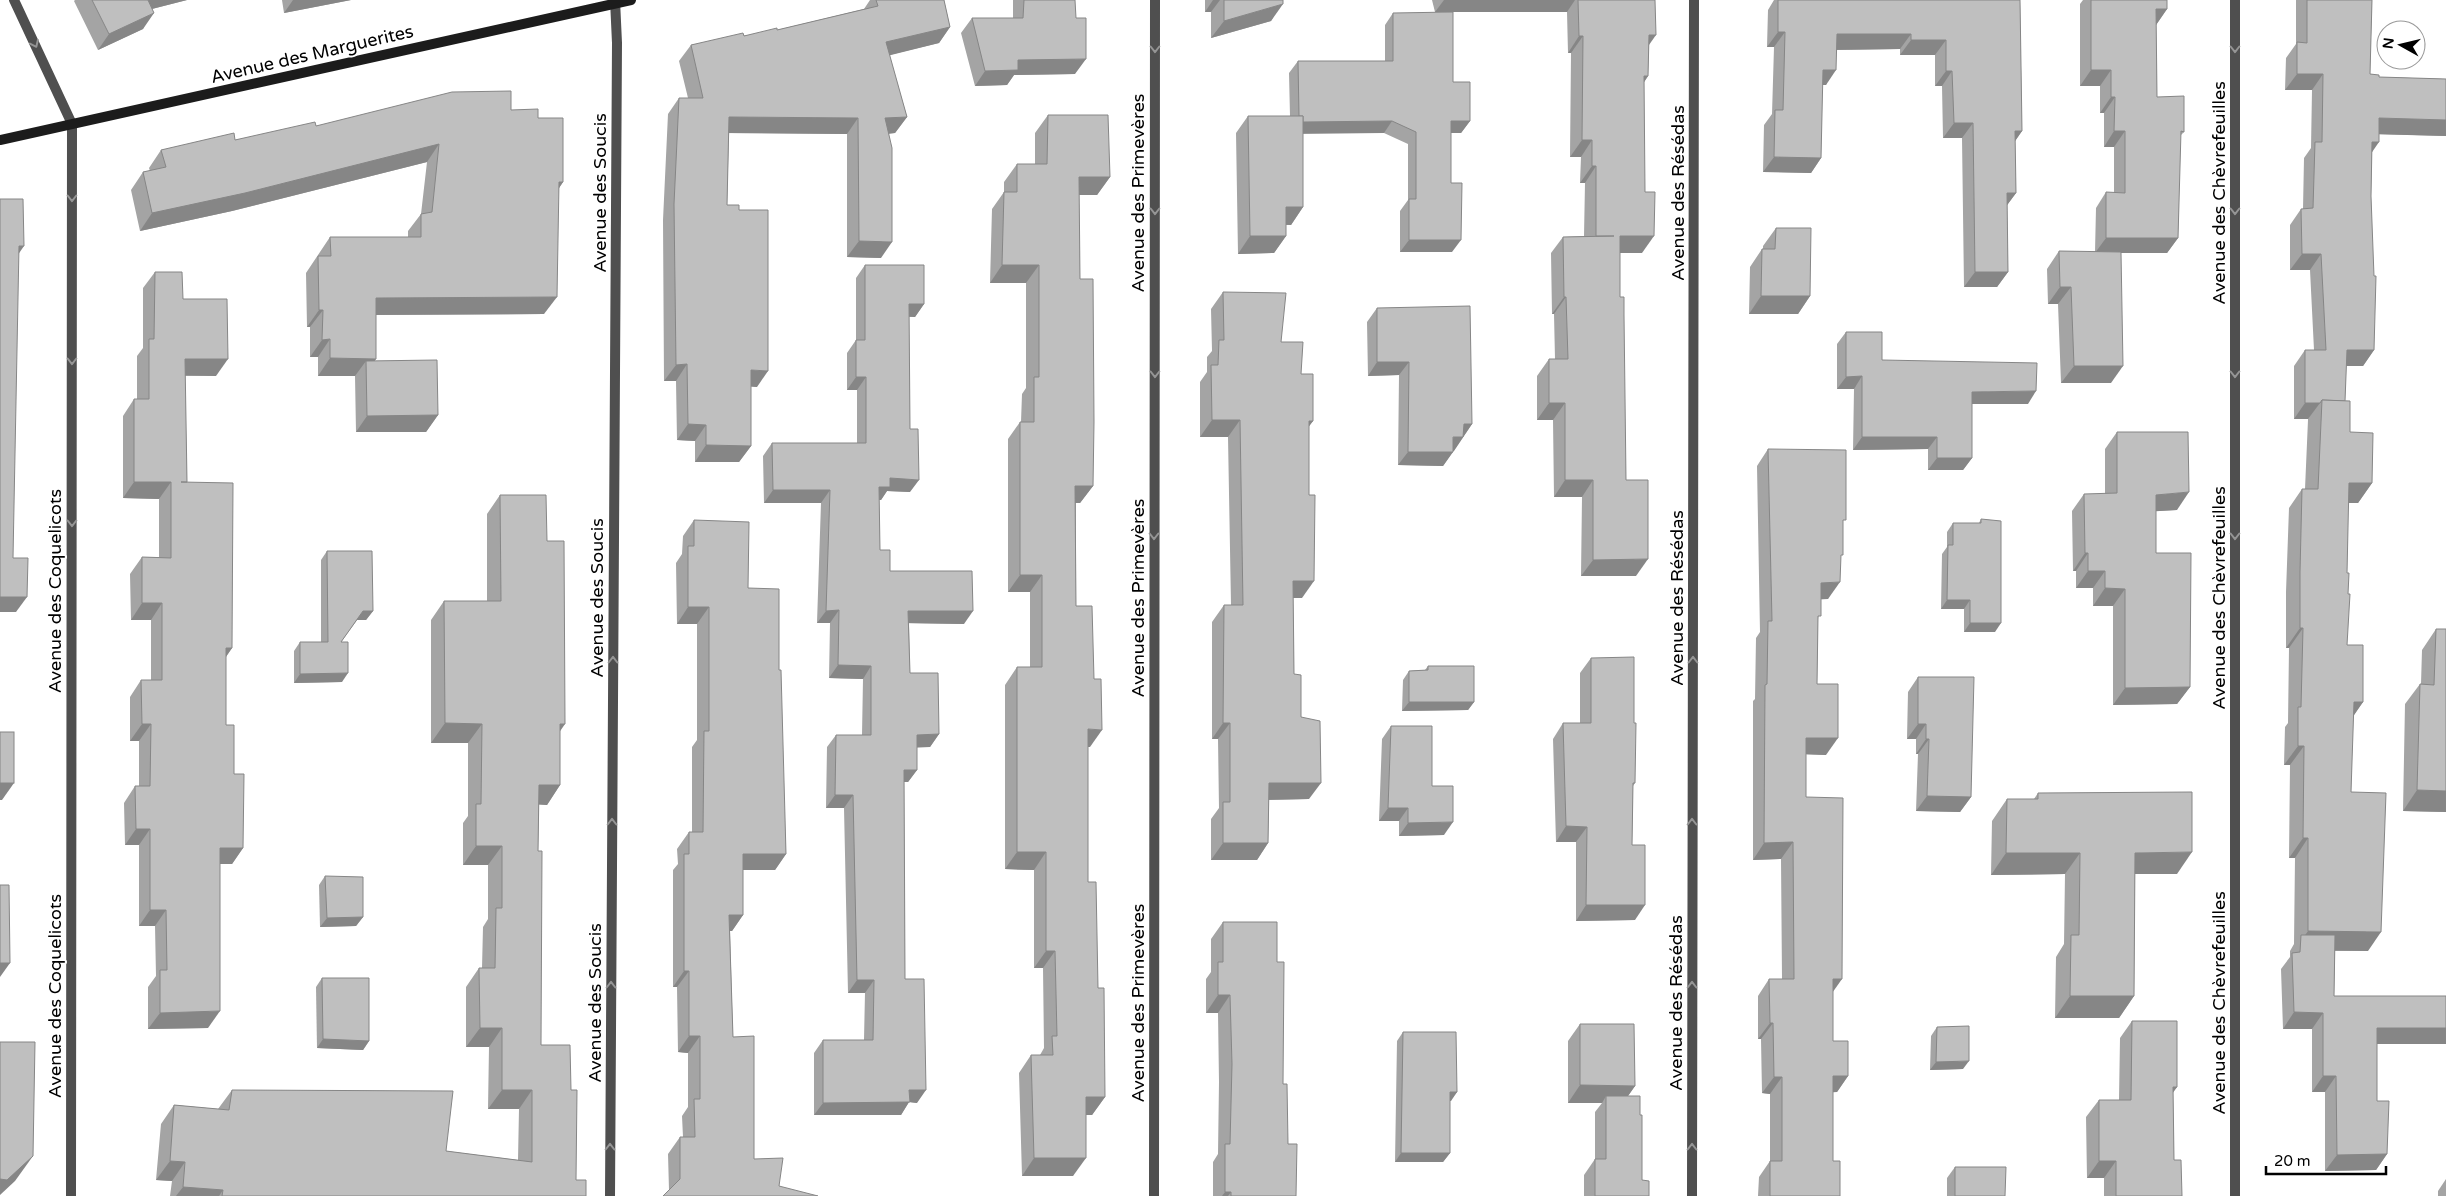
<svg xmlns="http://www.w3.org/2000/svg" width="2446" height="1196" font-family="'Varela Round',sans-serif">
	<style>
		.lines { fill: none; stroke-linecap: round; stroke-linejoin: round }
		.street { stroke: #4f4f4f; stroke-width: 10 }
		.secondary { stroke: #1c1c1c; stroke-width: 10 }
		.wall { fill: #a4a4a4 }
		.shaded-wall { fill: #868686 }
		.building { fill: #bfbfbf; stroke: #868686 }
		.oneway { stroke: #959595 }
		.labels { text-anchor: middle; stroke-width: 4; stroke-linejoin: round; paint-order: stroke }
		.street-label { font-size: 18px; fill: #000; stroke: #fff }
	</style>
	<rect width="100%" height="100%" fill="#fff"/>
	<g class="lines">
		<g class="street">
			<polyline points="14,0 72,124 71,1196"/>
			<polyline points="610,1196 617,43 615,0"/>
			<polyline points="1154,1196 1155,0"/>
			<polyline points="1692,1196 1694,0"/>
			<polyline points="2235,1196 2235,0"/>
		</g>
		<polyline class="secondary" points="0,140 631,0"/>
	</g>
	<g class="wall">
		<polygon points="75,0 187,0 152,9 143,29 98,50 74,1"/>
		<polygon points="282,0 351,0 284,13"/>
		<polygon points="870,0 944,0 950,27 939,43 889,55 907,117 895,133 889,134 881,258 847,257 847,134 729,133 727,205 739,210 757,387 751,386 751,446 739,462 695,462 695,441 677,440 676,381 664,381 663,220 668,114 679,98 688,98 679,61 691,45 777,30 864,9"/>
		<polygon points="1013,0 1075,0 1075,74 1014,75 1007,85 975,86 961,33 972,18 1013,18"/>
		<polygon points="1205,0 1283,0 1271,21 1211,38 1211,12 1205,12"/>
		<polygon points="1432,0 1655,0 1649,45 1648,76 1644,82 1642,253 1620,253 1620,297 1626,480 1636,576 1581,576 1582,497 1554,497 1553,420 1537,420 1537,376 1549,359 1555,359 1554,314 1552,314 1551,253 1563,237 1584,236 1585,183 1580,183 1581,157 1570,157 1571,53 1568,53 1567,12 1435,12"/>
		<polygon points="1774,0 2020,0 2022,131 2015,141 2016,193 2007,205 2008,272 1997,287 1964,287 1962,138 1943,138 1942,86 1935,86 1935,55 1900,55 1900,49 1837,50 1826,85 1822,85 1821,158 1811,173 1763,172 1764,125 1772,114 1774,47 1767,47 1768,10"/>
		<polygon points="2083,0 2167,0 2167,9 2156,25 2157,97 2184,132 2180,136 2178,238 2167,253 2121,253 2111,383 2061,383 2058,304 2048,304 2047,269 2059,251 2095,252 2096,208 2106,192 2114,193 2114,147 2104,147 2104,113 2100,113 2100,86 2080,86 2080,4"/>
		<polygon points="2296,0 2372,0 2370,74 2379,77 2446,79 2446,136 2379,134 2372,152 2371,196 2374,350 2363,366 2346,366 2345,401 2350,432 2372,483 2358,503 2348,503 2347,573 2347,645 2363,702 2353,716 2351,792 2368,951 2335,951 2334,996 2446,996 2446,1044 2377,1044 2377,1101 2387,1154 2376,1170 2325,1171 2325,1092 2312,1092 2312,1029 2283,1029 2281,969 2290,957 2290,951 2294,944 2295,858 2289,858 2290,765 2284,765 2285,727 2288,723 2289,648 2286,648 2286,592 2289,508 2302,489 2305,489 2308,420 2308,419 2294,419 2294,366 2305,350 2314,350 2310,270 2290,270 2290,225 2301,209 2303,209 2304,158 2311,148 2312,90 2285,90 2286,58 2296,44"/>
		<polygon points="1393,13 1453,82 1470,121 1461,133 1451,133 1451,183 1452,252 1400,252 1400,211 1408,200 1408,144 1384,133 1303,133 1303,207 1291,225 1286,225 1286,236 1274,253 1238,254 1236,133 1248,116 1290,116 1289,73 1298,61 1385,61 1385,25"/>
		<polygon points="511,110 538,118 563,182 559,188 544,314 376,315 375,361 438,415 426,432 356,432 355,376 318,376 318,357 310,357 310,327 307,327 306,273 330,237 408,237 408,231 421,214 427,162 232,211 140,231 131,190 143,172 150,171 149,168 161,150 235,140 316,126"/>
		<polygon points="1048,115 1110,177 1097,195 1079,195 1080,279 1093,486 1080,503 1076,503 1076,606 1090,747 1088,747 1088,882 1098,988 1105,1097 1092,1115 1086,1115 1073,1176 1022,1176 1019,1073 1031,1055 1040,1055 1044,1048 1043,968 1034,968 1034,870 1005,869 1005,685 1017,667 1030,667 1030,592 1008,592 1008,439 1020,422 1021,422 1022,394 1026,388 1026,283 990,283 992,209 1004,192 1004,182 1017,164 1035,164 1035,133"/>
		<polygon points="1776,228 1810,296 1798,314 1749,314 1750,267 1762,249 1763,249 1763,246"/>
		<polygon points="865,265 924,304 915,317 909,317 910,492 887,491 881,500 879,500 880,550 890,571 964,624 909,623 910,673 939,734 930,747 917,747 917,770 908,782 904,782 905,979 917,1103 909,1102 901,1115 814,1115 814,1053 823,1040 864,1040 865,993 848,993 844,808 826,808 827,747 836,735 862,735 863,679 829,678 830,623 817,623 821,503 764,503 763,456 772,443 857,443 857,390 847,390 847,353 856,340 856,278"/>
		<polygon points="155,272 183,299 216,376 185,376 187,482 232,648 226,657 226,725 234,774 243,848 232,864 220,864 208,1028 148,1029 148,987 156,976 155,926 139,926 139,845 125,845 124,803 135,786 139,786 139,741 130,741 130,697 141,680 151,680 151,620 131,620 130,574 142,557 159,557 159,499 123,498 123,416 134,399 137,399 137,356 143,348 143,288"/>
		<polygon points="1223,292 1281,342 1301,374 1313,421 1309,426 1302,598 1293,598 1294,674 1301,717 1309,799 1269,800 1268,843 1257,860 1211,860 1211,819 1219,808 1218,739 1212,739 1212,622 1224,605 1231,605 1228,437 1200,437 1200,382 1207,372 1207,357 1212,351 1211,309"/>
		<polygon points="1377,308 1472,424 1443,466 1398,465 1399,375 1368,376 1367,322"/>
		<polygon points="1846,332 1882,360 2028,404 1972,404 1972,458 1963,470 1928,470 1928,449 1853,450 1854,389 1837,389 1837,344"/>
		<polygon points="2117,432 2177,510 2156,511 2156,553 2190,687 2177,704 2113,705 2113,606 2093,606 2093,588 2076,588 2076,571 2073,571 2072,511 2084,494 2105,494 2105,449"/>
		<polygon points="1768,449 1843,525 1840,559 1828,599 1821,599 1818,619 1817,684 1826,755 1806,754 1806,797 1833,991 1833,1041 1848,1076 1837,1092 1833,1092 1833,1161 1840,1196 1758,1196 1759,1177 1770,1161 1770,1094 1762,1093 1761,1039 1758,1039 1758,996 1769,979 1782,979 1781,859 1753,860 1753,701 1755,699 1756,638 1760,632 1757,466"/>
		<polygon points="500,495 547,541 560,732 560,785 547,805 539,804 538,851 541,1045 571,1090 576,1180 586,1196 170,1196 172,1181 156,1180 161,1124 174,1105 218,1109 232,1090 446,1151 518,1160 519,1109 488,1109 489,1047 466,1047 466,987 479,968 482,968 483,927 488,919 488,865 463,865 463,823 468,816 468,743 431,743 431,620 444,601 487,601 487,514"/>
		<polygon points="1981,519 1995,632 1964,632 1964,609 1941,609 1942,554 1947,547 1947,532 1953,523 1979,523"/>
		<polygon points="694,520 748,588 779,670 786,854 775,870 743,870 743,915 732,931 730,931 733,1037 754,1159 669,1190 668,1154 680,1137 683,1137 682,1116 688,1107 688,1053 678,1052 677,987 673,987 673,870 678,864 677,849 689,832 692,832 692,747 697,740 697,624 677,624 676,563 682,554 683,536"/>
		<polygon points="327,551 373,611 366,620 357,620 341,642 342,682 294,683 294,651 300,642 321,642 321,560"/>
		<polygon points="2436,629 2446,812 2403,811 2405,704 2420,684 2421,684 2422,650"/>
		<polygon points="1591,658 1634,723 1635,783 1633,786 1632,845 1635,920 1576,921 1576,842 1556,842 1553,739 1563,723 1580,723 1580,673"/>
		<polygon points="1428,666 1474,702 1468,710 1402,711 1403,680 1409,671 1425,670"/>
		<polygon points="1918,677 1971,797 1960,812 1916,811 1918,754 1916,754 1916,739 1907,739 1908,692"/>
		<polygon points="1391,726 1432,786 1444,835 1399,836 1399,821 1379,821 1382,739"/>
		<polygon points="2038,793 2177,874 2135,874 2134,996 2119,1018 2055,1018 2056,957 2064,944 2065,874 1991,875 1992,821 2007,799 2034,799"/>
		<polygon points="325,876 363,917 356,926 320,927 319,885"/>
		<polygon points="1223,922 1277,962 1283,1084 1288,1144 1296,1196 1213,1196 1213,1162 1218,1154 1219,1082 1218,1013 1206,1013 1206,979 1211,972 1211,939"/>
		<polygon points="322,978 369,1041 363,1050 317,1048 316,987"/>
		<polygon points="2132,1021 2177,1087 2173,1092 2174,1160 2182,1196 2104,1196 2104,1178 2087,1178 2086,1117 2099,1100 2119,1100 2120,1038"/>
		<polygon points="1580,1024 1635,1086 1628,1096 1642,1180 1649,1196 1584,1196 1584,1175 1595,1159 1595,1112 1602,1103 1568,1103 1568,1041"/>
		<polygon points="1937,1027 1963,1069 1930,1070 1931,1036"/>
		<polygon points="1403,1032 1457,1092 1450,1101 1450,1153 1443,1162 1395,1162 1397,1041"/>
		<polygon points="1955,1167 2005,1196 1947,1196 1947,1178"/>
		<polygon points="2446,1179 2446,1196 2438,1196 2438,1191"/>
	</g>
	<g class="shaded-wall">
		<polygon points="145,0 187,0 136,13"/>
		<polygon points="293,0 351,0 284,13"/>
		<polygon points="1213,0 1220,0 1211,12 1205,12"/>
		<polygon points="1444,0 1575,0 1567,12 1435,12"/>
		<polygon points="1283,4 1271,21 1211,38 1224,21"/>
		<polygon points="2156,9 2167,9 2156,25"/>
		<polygon points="154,13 143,29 98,50 109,34"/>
		<polygon points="950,27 939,43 875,59 886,42"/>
		<polygon points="1778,32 1785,32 1774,47 1767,47"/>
		<polygon points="1837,34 1911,34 1900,49 1826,50"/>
		<polygon points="1649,35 1656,35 1644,52"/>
		<polygon points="1579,36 1583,36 1571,53 1568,53"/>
		<polygon points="1911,40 1946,40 1935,55 1900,55"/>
		<polygon points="1086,59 1075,74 1014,75 1007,85 975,86 985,71 1018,60"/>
		<polygon points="1823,70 1836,70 1826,85 1812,85"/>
		<polygon points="2091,70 2111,70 2100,86 2080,86"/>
		<polygon points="1946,71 1952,71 1942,86 1935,86"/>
		<polygon points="2297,74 2323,74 2312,90 2285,90"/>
		<polygon points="1644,76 1648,76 1637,93"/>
		<polygon points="2111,97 2115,97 2104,113 2100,113"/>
		<polygon points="729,117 858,118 847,134 718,133"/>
		<polygon points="907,117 895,133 874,134 885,118"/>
		<polygon points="2379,118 2446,120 2446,136 2368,134"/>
		<polygon points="1392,121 1384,133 1291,134 1299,122"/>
		<polygon points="1451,121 1470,121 1461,133 1443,133"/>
		<polygon points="1954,123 1973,123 1962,138 1943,138"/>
		<polygon points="2015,131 2022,131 2011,147"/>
		<polygon points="2114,131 2125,131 2114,147 2104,147"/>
		<polygon points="1582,140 1592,140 1581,157 1570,157"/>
		<polygon points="2372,142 2379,142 2368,158"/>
		<polygon points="439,144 427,162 232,211 140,231 152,213"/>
		<polygon points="1774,157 1821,158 1811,173 1763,172"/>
		<polygon points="1592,166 1596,166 1585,183 1580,183"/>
		<polygon points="1079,177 1110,177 1097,195 1066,195"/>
		<polygon points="559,182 563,182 551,200"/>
		<polygon points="2007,193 2016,193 2005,208"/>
		<polygon points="1286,207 1303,207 1291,225 1274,224"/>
		<polygon points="1250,236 1286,236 1274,253 1238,254"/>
		<polygon points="1620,236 1654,236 1642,253 1608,253"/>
		<polygon points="2106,238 2178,238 2167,253 2095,253"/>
		<polygon points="1409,240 1461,240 1452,252 1400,252"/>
		<polygon points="859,241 892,242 881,258 847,257"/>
		<polygon points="19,246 24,246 13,262"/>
		<polygon points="2302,254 2321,254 2310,270 2290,270"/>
		<polygon points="1002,265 1039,265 1026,283 990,283"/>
		<polygon points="1975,272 2008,272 1997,287 1964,287"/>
		<polygon points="2060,287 2071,287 2058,304 2048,304"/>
		<polygon points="1761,296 1810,296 1798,314 1749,314"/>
		<polygon points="557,297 544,314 364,315 376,298"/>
		<polygon points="1564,297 1566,297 1554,314 1552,314"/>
		<polygon points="909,304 924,304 915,317 900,316"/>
		<polygon points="319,310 323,310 310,327 307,327"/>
		<polygon points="330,339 318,357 310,357 322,340"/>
		<polygon points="2347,350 2374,350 2363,366 2336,366"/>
		<polygon points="330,358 376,359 366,373 366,361 355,376 318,376"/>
		<polygon points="185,359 228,359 216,376 173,375"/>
		<polygon points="1377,362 1409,362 1399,375 1368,376"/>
		<polygon points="687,364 676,381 664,381 676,365"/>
		<polygon points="2074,366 2123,366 2111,383 2061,383"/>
		<polygon points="751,370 768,371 757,387 740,386"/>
		<polygon points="1862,376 1854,389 1837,389 1846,377"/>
		<polygon points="856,377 866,377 857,390 847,390"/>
		<polygon points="2036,391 2028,404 1964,404 1972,392"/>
		<polygon points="1549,403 1565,403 1553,420 1537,420"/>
		<polygon points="2305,403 2320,403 2308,419 2294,419"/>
		<polygon points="438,415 426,432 356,432 367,416"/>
		<polygon points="1212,420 1240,420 1228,437 1200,437"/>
		<polygon points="1309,421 1313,421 1301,437"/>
		<polygon points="688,424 706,425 695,441 677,440"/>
		<polygon points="1464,424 1472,424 1454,451 1444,451"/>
		<polygon points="1862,437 1937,437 1928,449 1853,450"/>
		<polygon points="706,445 751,446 739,462 695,462"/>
		<polygon points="1408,452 1453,452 1443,466 1398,465"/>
		<polygon points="1937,458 1972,458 1963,470 1928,470"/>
		<polygon points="890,478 919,480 910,492 887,491 881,500 870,500 879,487"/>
		<polygon points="1565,480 1593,480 1582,497 1554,497"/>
		<polygon points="134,482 171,482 159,499 123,498"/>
		<polygon points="2349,483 2372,483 2358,503 2335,503"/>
		<polygon points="1075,486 1093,486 1080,503 1063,503"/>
		<polygon points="773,490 830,490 821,503 764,503"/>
		<polygon points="2189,492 2177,510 2143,512 2156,495"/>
		<polygon points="2085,553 2088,553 2076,571 2073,571"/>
		<polygon points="1648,559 1636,576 1581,576 1593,560"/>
		<polygon points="2088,571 2105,571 2093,588 2076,588"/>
		<polygon points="1020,575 1042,575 1030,592 1008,592"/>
		<polygon points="1293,581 1314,581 1302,598 1281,598"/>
		<polygon points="1840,582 1828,599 1809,600 1821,583"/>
		<polygon points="2105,588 2125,589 2113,606 2093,606"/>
		<polygon points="0,597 27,597 16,612 0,612"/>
		<polygon points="1947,600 1970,600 1964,609 1941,609"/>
		<polygon points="142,603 162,603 151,620 131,620"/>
		<polygon points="688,607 709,607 697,624 677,624"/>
		<polygon points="839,610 830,623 817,623 826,611"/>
		<polygon points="363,611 373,611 366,620 356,620"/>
		<polygon points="908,611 973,611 964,624 899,623"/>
		<polygon points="1970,623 2001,623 1995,632 1964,632"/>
		<polygon points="2300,628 2303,628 2289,648 2286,648"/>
		<polygon points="226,648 232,648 220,665"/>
		<polygon points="838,665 871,666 863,679 829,678"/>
		<polygon points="348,673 342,682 294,683 300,674"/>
		<polygon points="2190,687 2177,704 2113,705 2125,688"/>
		<polygon points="1409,702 1474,702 1468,710 1402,711"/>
		<polygon points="2354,702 2363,702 2350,721"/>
		<polygon points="445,723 482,724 468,743 431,743"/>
		<polygon points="1223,723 1230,723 1218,739 1212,739"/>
		<polygon points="142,724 151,724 139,741 130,741"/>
		<polygon points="560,724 565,724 552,743"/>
		<polygon points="1918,724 1926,724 1916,739 1907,739"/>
		<polygon points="1088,729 1102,730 1090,747 1076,747"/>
		<polygon points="939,734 930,747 908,748 917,735"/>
		<polygon points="1806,738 1838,738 1826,755 1794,754"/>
		<polygon points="1926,739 1929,739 1918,754 1916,754"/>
		<polygon points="2298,746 2304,746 2290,765 2284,765"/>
		<polygon points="904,770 917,770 908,782 895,782"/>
		<polygon points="0,783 14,783 2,800 0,800"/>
		<polygon points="1269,783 1321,783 1309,799 1257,800"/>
		<polygon points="539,785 560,785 547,805 526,804"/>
		<polygon points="2417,790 2446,791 2446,812 2403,811"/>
		<polygon points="835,795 853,795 844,808 826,808"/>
		<polygon points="1927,796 1971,797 1960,812 1916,811"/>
		<polygon points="1388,808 1408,808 1399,821 1379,821"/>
		<polygon points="1453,822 1444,835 1399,836 1408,823"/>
		<polygon points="1566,826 1587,827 1576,842 1556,842"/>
		<polygon points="136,829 150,829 139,845 125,845"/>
		<polygon points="2303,838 2308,838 2295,858 2289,858"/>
		<polygon points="1793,842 1781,859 1753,860 1764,843"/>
		<polygon points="1223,843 1268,843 1257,860 1211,860"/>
		<polygon points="476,846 502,846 488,865 463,865"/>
		<polygon points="220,848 243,848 232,864 209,864"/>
		<polygon points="1017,852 1046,852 1034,870 1005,869"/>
		<polygon points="2192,852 2177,874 2120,874 2135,853"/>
		<polygon points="2006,853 2080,853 2065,874 1991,875"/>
		<polygon points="743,854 786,854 775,870 732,870"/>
		<polygon points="1586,905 1645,905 1635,920 1576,921"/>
		<polygon points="150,910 166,910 155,926 139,926"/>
		<polygon points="729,915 743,915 732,931 718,931"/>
		<polygon points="363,917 356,926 320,927 327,918"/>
		<polygon points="2308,931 2381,932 2368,951 2301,950 2301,941"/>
		<polygon points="1046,951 1055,951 1043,968 1034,968"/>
		<polygon points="0,963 10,963 0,977"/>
		<polygon points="684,971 689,971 677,987 673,987"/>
		<polygon points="1833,979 1842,979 1830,996"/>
		<polygon points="857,980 874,980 865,993 848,993"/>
		<polygon points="1218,995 1230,995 1218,1013 1206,1013"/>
		<polygon points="2070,996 2134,996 2119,1018 2055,1018"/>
		<polygon points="220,1011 208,1028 148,1029 160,1013"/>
		<polygon points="2294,1012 2323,1013 2312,1029 2283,1029"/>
		<polygon points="1770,1023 1773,1023 1761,1039 1758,1039"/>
		<polygon points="480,1028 502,1028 489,1047 466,1047"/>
		<polygon points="2377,1028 2446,1028 2446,1044 2366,1044"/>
		<polygon points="689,1036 700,1036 688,1053 678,1052"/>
		<polygon points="323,1039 369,1041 363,1050 317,1048"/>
		<polygon points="1969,1061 1963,1069 1930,1070 1936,1062"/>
		<polygon points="1833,1076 1848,1076 1837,1092 1822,1093"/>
		<polygon points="2323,1076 2336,1076 2325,1092 2312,1092"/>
		<polygon points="1774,1077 1782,1077 1770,1094 1762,1093"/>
		<polygon points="1580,1085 1635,1086 1623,1103 1606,1096 1602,1103 1568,1103"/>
		<polygon points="2173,1087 2177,1087 2165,1104"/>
		<polygon points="502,1090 532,1090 519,1109 488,1109"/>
		<polygon points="909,1090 926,1090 917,1103 909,1102 901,1115 814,1115 823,1103"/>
		<polygon points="1450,1092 1457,1092 1451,1101 1444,1101"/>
		<polygon points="1086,1097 1105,1097 1092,1115 1073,1115"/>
		<polygon points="1401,1153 1450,1153 1443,1162 1395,1162"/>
		<polygon points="2387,1154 2376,1170 2325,1171 2337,1155"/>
		<polygon points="33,1156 15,1181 0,1195 0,1179"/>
		<polygon points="1034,1158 1086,1158 1073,1176 1022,1176"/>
		<polygon points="170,1161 185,1162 172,1181 156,1180"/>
		<polygon points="2099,1161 2116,1161 2104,1178 2087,1178"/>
		<polygon points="183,1187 223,1190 219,1196 176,1196"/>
		<polygon points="1225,1192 1231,1192 1228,1196 1222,1196"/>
	</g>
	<g class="building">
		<polygon points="92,0 148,0 154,13 109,34"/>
		<polygon points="876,0 944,0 950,27 886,42 907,117 885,118 892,148 892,242 859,241 858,118 729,117 727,205 739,205 739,210 768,210 768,371 751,370 751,446 706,445 706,425 688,424 687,364 676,365 674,204 679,98 703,98 691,45 743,33 744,36 777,28 777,30 878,6"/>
		<polygon points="1024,0 1075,0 1076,18 1086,18 1086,59 1018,60 1018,70 985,71 972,18 1023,18"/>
		<polygon points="1224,0 1283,0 1283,4 1224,21"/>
		<polygon points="1578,0 1655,0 1656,35 1649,35 1648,76 1644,76 1645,192 1655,192 1654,236 1620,236 1620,297 1624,297 1624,315 1626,480 1648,480 1648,559 1593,560 1593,480 1565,480 1565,403 1549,403 1549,359 1568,359 1566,297 1564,297 1563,237 1614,236 1596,236 1596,166 1592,166 1592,140 1582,140 1583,36 1579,36"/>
		<polygon points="1778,0 2020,0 2022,131 2015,131 2016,193 2007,193 2008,272 1975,272 1973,123 1954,123 1952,71 1946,71 1946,40 1911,40 1911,34 1837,34 1836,70 1823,70 1821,158 1774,157 1775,110 1783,110 1785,32 1778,32"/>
		<polygon points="2091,0 2167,0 2167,9 2156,9 2157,97 2184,96 2184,132 2181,131 2178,238 2106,238 2106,192 2125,193 2125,131 2114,131 2115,97 2111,97 2111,70 2091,70"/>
		<polygon points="2307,0 2372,0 2370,74 2379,75 2379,77 2446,79 2446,120 2379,118 2379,142 2372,142 2371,196 2374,276 2376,276 2374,350 2347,350 2345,401 2322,400 2320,403 2305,403 2305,350 2326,350 2321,254 2302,254 2301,209 2313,208 2315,142 2322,142 2323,74 2297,74 2297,42 2307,43"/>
		<polygon points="1453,12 1453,82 1470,82 1470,121 1451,121 1451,183 1462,183 1461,240 1409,240 1409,199 1416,199 1416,132 1392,121 1303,122 1303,116 1299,116 1298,61 1393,61 1393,13"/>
		<polygon points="511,91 511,110 538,109 538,118 563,118 563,182 559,182 557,297 376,298 376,359 330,358 330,339 322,340 323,310 319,310 318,256 331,256 330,237 421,237 421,214 432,212 439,144 245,193 152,213 143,172 166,167 161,150 234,133 235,140 315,122 316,126 452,92"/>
		<polygon points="1048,115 1108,115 1110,177 1079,177 1080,279 1093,279 1094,422 1093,486 1075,486 1076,606 1092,606 1094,679 1101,679 1102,730 1088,729 1088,882 1096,882 1098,988 1104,988 1105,1097 1086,1097 1086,1158 1034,1158 1031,1055 1053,1055 1052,1036 1057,1036 1055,951 1046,951 1046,852 1017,852 1017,667 1042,667 1042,575 1020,575 1020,422 1034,422 1034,377 1039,377 1039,265 1002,265 1004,192 1017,192 1017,164 1047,164"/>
		<polygon points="1248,116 1303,116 1303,207 1286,207 1286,236 1250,236"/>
		<polygon points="0,199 23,199 24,246 19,246 13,558 28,558 27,597 0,597"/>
		<polygon points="1776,228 1811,228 1810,296 1761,296 1762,249 1775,249"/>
		<polygon points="2059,251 2121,252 2123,366 2074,366 2071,287 2060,287"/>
		<polygon points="865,265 924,265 924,304 909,304 910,429 918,429 919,480 890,478 890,487 879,487 880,550 890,550 890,571 972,571 973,611 908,611 910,673 938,673 939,734 917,735 917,770 904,770 905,979 924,979 926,1090 909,1090 910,1102 823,1103 823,1040 873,1040 874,980 857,980 853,795 835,795 836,735 871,735 871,666 838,665 839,610 826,611 830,490 773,490 772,443 866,443 866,377 856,377 856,340 865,340"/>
		<polygon points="155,272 182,272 183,299 227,299 228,359 185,359 187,482 181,482 233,483 232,648 226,648 226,725 234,725 234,774 244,774 243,848 220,848 220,1011 160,1013 160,970 167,970 166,910 150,910 150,829 136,829 135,786 150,786 151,724 142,724 141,680 162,680 162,603 142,603 142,557 171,558 171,482 134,482 134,399 149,399 149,339 154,339"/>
		<polygon points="1223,292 1286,293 1281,342 1303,342 1301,374 1313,374 1313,421 1309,421 1309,495 1315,495 1314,581 1293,581 1294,674 1301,675 1301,717 1320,721 1321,783 1269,783 1268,843 1223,843 1223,802 1230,802 1230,723 1223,723 1224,605 1243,605 1240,420 1212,420 1211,365 1218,365 1219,340 1224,340"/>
		<polygon points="1470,306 1472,424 1464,424 1463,437 1453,437 1453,452 1408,452 1409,362 1377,362 1377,308"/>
		<polygon points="1846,332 1882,332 1882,360 2037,363 2036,391 1972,392 1972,458 1937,458 1937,437 1862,437 1862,376 1846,377"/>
		<polygon points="437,360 438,415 367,416 366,361"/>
		<polygon points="2322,400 2350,401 2350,432 2373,433 2372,483 2349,483 2347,573 2349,573 2348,594 2350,594 2347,645 2363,645 2363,702 2354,702 2351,792 2386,793 2381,932 2308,931 2308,838 2303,838 2304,746 2298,746 2298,707 2301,707 2303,628 2300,628 2300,572 2302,489 2318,489"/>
		<polygon points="2117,432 2188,432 2189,492 2156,495 2156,553 2191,553 2190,687 2125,688 2125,589 2105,588 2105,571 2088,571 2088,553 2085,553 2084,494 2117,493"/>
		<polygon points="1768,449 1846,450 1846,520 1843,520 1843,555 1841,555 1840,582 1821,583 1821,616 1818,616 1817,684 1838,684 1838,738 1806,738 1806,797 1843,798 1842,979 1833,979 1833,1041 1848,1041 1848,1076 1833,1076 1833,1161 1840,1161 1840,1196 1770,1196 1770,1161 1782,1161 1782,1077 1774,1077 1773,1023 1770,1023 1769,979 1794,979 1793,842 1764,843 1765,685 1767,684 1768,621 1772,621"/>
		<polygon points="500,495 546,495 547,541 564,541 565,724 560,724 560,785 539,785 538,851 542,851 541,1045 570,1045 571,1090 577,1090 576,1180 586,1180 586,1196 222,1196 223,1190 183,1187 185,1162 170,1161 174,1105 229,1110 232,1090 453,1091 446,1151 532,1162 532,1090 502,1090 502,1028 480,1028 479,968 495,968 496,908 502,908 502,846 476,846 476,804 481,804 482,724 445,723 444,601 501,601"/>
		<polygon points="1981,519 2001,521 2001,623 1970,623 1970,600 1947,600 1948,545 1953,545 1953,523 1981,523"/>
		<polygon points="694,520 749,522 748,588 779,589 779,670 781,670 786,854 743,854 743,915 729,915 733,1037 754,1036 754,1159 783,1158 779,1186 818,1196 663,1196 680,1179 680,1137 695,1137 694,1099 700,1099 700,1036 689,1036 689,971 684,971 684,854 689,854 689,832 703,832 704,731 709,731 709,607 688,607 688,546 694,546"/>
		<polygon points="327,551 372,551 373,611 363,611 341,642 348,642 348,673 300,674 300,642 328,642"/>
		<polygon points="2436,629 2446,629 2446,791 2417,790 2420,684 2434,685"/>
		<polygon points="1634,657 1634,723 1636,723 1635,783 1633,783 1632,845 1645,845 1645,905 1586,905 1587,827 1566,826 1563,723 1591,723 1591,658"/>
		<polygon points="1428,666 1474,666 1474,702 1409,702 1409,671 1428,670"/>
		<polygon points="1918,677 1974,677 1971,797 1927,796 1929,739 1926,739 1926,724 1918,724"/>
		<polygon points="1391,726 1432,726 1432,786 1453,786 1453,822 1408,823 1408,808 1388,808"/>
		<rect x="0" y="732" width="14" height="51"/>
		<polygon points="2192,792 2192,852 2135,853 2134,996 2070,996 2071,935 2079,935 2080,853 2006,853 2007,799 2038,799 2038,793"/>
		<polygon points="325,876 363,877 363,917 327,918"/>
		<polygon points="0,885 9,885 10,963 0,963"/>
		<polygon points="1223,922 1277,922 1277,962 1284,962 1283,1084 1287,1084 1288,1144 1297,1144 1296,1196 1231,1196 1231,1192 1225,1192 1225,1144 1230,1144 1232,1064 1230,995 1218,995 1218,962 1223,962"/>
		<polygon points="2301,935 2335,935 2334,996 2446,996 2446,1028 2377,1028 2377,1101 2389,1101 2387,1154 2337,1155 2336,1076 2323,1076 2323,1013 2294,1012 2292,953 2300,952"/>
		<polygon points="322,978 369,978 369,1041 323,1039"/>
		<polygon points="2132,1021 2177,1021 2177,1087 2173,1087 2174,1160 2181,1160 2182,1196 2116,1196 2116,1161 2099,1161 2099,1100 2131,1100"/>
		<polygon points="1580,1024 1634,1024 1635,1086 1580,1085"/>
		<polygon points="1969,1026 1969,1061 1936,1062 1937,1027"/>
		<polygon points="1403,1032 1456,1032 1457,1092 1450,1092 1450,1153 1401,1153"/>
		<polygon points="0,1042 35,1042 33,1156 7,1180 0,1179"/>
		<polygon points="1606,1096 1640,1096 1640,1115 1642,1115 1642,1180 1649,1181 1649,1196 1595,1196 1595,1159 1606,1159"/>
		<polygon points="1955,1167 2006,1167 2005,1196 1955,1196"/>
	</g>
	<defs><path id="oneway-chevron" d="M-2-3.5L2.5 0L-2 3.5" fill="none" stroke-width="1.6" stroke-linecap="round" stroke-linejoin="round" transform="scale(1.25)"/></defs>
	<g class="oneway">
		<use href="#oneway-chevron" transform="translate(35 44) rotate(65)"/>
		<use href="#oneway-chevron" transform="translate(1155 49) rotate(90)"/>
		<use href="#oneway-chevron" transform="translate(2235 49) rotate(90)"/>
		<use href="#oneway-chevron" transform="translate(72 198) rotate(90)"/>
		<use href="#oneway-chevron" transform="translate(1155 211) rotate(90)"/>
		<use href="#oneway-chevron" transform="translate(2235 211) rotate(90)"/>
		<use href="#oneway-chevron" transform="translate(72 361) rotate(90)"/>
		<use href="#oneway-chevron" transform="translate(1155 374) rotate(90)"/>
		<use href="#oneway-chevron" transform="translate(2235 374) rotate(90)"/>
		<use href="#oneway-chevron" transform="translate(72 523) rotate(90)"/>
		<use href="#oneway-chevron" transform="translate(1154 536) rotate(90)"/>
		<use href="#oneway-chevron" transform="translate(2235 536) rotate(90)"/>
		<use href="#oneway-chevron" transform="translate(613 660) rotate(-90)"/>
		<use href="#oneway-chevron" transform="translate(1693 660) rotate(-90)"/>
		<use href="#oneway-chevron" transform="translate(612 822) rotate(-90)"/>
		<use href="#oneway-chevron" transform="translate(1692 822) rotate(-90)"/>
		<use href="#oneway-chevron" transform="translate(611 985) rotate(-90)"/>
		<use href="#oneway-chevron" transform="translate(1692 985) rotate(-90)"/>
		<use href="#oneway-chevron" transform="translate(610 1147) rotate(-90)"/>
		<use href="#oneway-chevron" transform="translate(1692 1147) rotate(-90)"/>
	</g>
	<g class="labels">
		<g class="street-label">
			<text transform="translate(312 54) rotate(-13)" y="6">Avenue des Marguerites</text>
			<text transform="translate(600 193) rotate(-90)" y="6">Avenue des Soucis</text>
			<text transform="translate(1138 193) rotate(-90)" y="6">Avenue des Primevères</text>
			<text transform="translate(1678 193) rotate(-90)" y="6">Avenue des Résédas</text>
			<text transform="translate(2219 193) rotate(-90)" y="6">Avenue des Chèvrefeuilles</text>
			<text transform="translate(55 591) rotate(-90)" y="6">Avenue des Coquelicots</text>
			<text transform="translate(597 598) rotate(-90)" y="6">Avenue des Soucis</text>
			<text transform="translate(1138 598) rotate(-90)" y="6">Avenue des Primevères</text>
			<text transform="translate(1677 598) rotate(-90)" y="6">Avenue des Résédas</text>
			<text transform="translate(2219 598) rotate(-90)" y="6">Avenue des Chèvrefeuilles</text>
			<text transform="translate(55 996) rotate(-90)" y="6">Avenue des Coquelicots</text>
			<text transform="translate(595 1003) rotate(-90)" y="6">Avenue des Soucis</text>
			<text transform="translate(1138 1003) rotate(-90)" y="6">Avenue des Primevères</text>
			<text transform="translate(1676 1003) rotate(-90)" y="6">Avenue des Résédas</text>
			<text transform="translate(2219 1003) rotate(-90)" y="6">Avenue des Chèvrefeuilles</text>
		</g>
	</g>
	<g transform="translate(2401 45) rotate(278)"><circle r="24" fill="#ffffff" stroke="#999999"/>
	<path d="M0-4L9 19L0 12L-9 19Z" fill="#000000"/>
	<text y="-8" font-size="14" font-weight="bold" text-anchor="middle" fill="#000000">N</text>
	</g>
	<path d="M2266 1166v8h120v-8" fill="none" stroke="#000000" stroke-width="2.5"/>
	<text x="2274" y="1166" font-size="15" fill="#000000" stroke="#ffffff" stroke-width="4" paint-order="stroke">20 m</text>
</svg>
